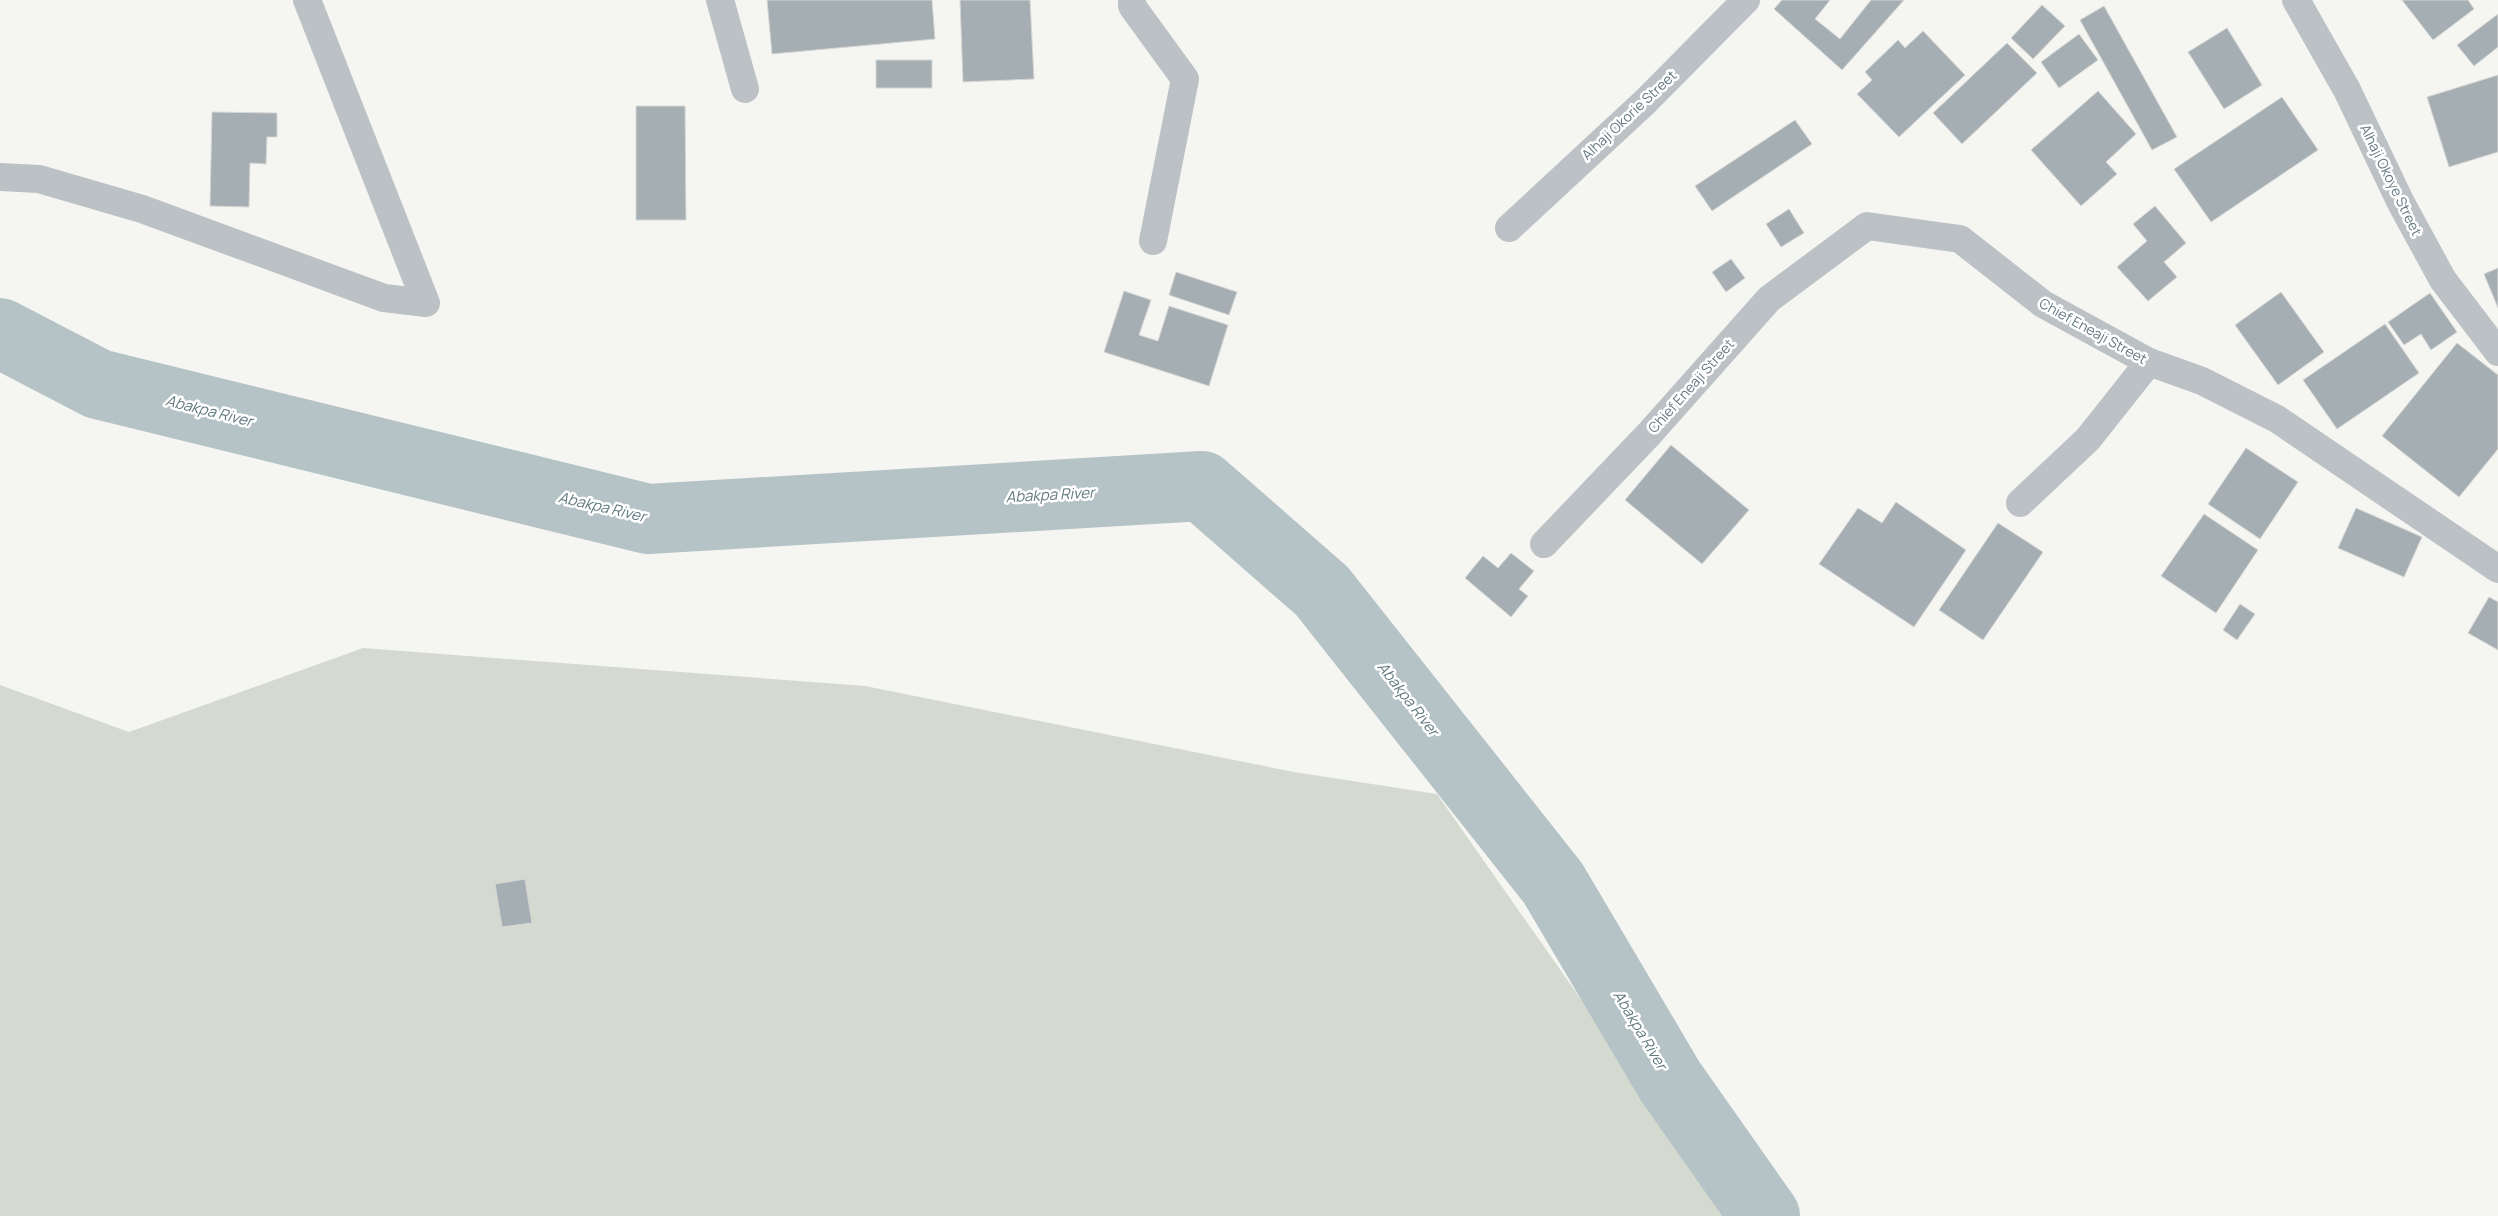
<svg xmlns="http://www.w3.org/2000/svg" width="2498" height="1216" font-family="Manrope,sans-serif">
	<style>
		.green { fill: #d5dad1 }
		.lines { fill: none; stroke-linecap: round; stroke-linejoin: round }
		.river { stroke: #b5c3c6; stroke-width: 70 }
		.building { fill: #a5afb3; stroke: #d6d6d4 }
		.street { stroke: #bbc1c4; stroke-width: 28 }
		.labels { text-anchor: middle; stroke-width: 5; stroke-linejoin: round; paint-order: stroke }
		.street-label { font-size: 14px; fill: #657882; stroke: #fff }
		.water-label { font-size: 15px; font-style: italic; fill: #617a7f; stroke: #fff }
	</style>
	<rect width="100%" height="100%" fill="#f5f5f2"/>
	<polygon class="green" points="363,648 865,686 1294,772 1437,794 1733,1216 0,1216 0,685 129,732"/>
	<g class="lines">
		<polyline class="river" points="0,333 98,384 648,519 1202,486 1322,591 1553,883 1670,1081 1765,1216"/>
	</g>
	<g class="building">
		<polygon points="767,0 932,0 935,39 772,54"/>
		<polygon points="960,0 1030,0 1034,79 963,82"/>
		<polygon points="1782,0 1830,0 1815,19 1840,39 1871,0 1904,0 1842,70 1774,9"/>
		<polygon points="2402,0 2468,0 2474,9 2433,40"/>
		<polygon points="2042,5 2065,26 2033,59 2011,38"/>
		<polygon points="2104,6 2177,137 2152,150 2080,20"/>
		<polygon points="2498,14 2498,47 2474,66 2457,45"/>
		<polygon points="2227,28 2262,85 2224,109 2188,52"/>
		<polygon points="1923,31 1965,75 1899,137 1857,94 1872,80 1865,72 1898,40 1905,48"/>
		<polygon points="2079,34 2098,60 2059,88 2041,62"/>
		<polygon points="2007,43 2037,73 1962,144 1933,113"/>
		<rect x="876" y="60" width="56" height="28"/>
		<polygon points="2498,75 2498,152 2449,167 2427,97"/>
		<polygon points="2098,91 2136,134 2106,162 2117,174 2081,206 2031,150"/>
		<polygon points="2282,97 2318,150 2211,222 2174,169"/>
		<polygon points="636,106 685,106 686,220 636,220"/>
		<polygon points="212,112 277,113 277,137 267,137 266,164 250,163 249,207 210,206"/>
		<polygon points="1795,120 1812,144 1712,211 1695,186"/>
		<polygon points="2155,206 2186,243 2164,262 2177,277 2148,301 2117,267 2147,241 2133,224"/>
		<polygon points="1789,209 1804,233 1781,247 1766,224"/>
		<polygon points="1731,259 1745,278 1726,292 1712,272"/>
		<polygon points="2498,268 2498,308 2484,274"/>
		<polygon points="1176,272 1237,292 1229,315 1169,295"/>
		<polygon points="1124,291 1151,300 1139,335 1158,341 1169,306 1228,325 1209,386 1104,352"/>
		<polygon points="2281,292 2324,352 2278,385 2235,325"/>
		<polygon points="2430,293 2457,332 2431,350 2421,334 2404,345 2388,322"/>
		<polygon points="2385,324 2419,373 2337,429 2303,380"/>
		<polygon points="2457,343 2498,375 2498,449 2459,497 2382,436"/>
		<polygon points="1671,445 1749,510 1702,564 1625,500"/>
		<polygon points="2246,448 2298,482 2260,539 2208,504"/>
		<polygon points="1896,502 1966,550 1914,627 1819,564 1858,508 1882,523"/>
		<polygon points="2356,508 2422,537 2404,577 2338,548"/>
		<polygon points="2204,514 2258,550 2216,613 2161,576"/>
		<polygon points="1998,523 2043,552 1983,640 1939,610"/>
		<polygon points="1511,553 1534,571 1519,589 1528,596 1511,617 1465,578 1483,556 1498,568"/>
		<polygon points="2489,597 2498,602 2498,650 2468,633"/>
		<polygon points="2240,604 2255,614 2237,640 2223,630"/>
		<polygon points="525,879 532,923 502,927 495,884"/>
	</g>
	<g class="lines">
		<g class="street">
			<polyline points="720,0 745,89"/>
			<polyline points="1132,0 1132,6 1185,79 1153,241"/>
			<polyline points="2296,0 2347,90 2401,203 2443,280 2498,352"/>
			<polyline points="0,177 39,179 142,209 384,298 426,303 307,0"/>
			<polyline points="1509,228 1646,101 1746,0"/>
			<polyline points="2020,503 2088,439 2149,362"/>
			<polyline points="1544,544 1649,434 1769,299 1867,226 1960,239 2043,304 2149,362 2202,381 2277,419 2498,569"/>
		</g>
	</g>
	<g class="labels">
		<g class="street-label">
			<text transform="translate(1629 115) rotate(-43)" y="5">Alhaji Okorie Street</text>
			<text transform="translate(2391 180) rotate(64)" y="5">Alhaji Okoye Street</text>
			<text transform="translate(2093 331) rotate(29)" y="5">Chief Eneaji Street</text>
			<text transform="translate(1691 386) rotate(-48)" y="5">Chief Eneaji Street</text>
		</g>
		<g class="water-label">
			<text transform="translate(209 411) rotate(14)" y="5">Abakpa River</text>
			<text transform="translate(1050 495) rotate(-3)" y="5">Abakpa River</text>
			<text transform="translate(602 507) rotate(13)" y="5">Abakpa River</text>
			<text transform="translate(1408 699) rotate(52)" y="5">Abakpa River</text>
			<text transform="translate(1640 1030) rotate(59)" y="5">Abakpa River</text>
		</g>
	</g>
</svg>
